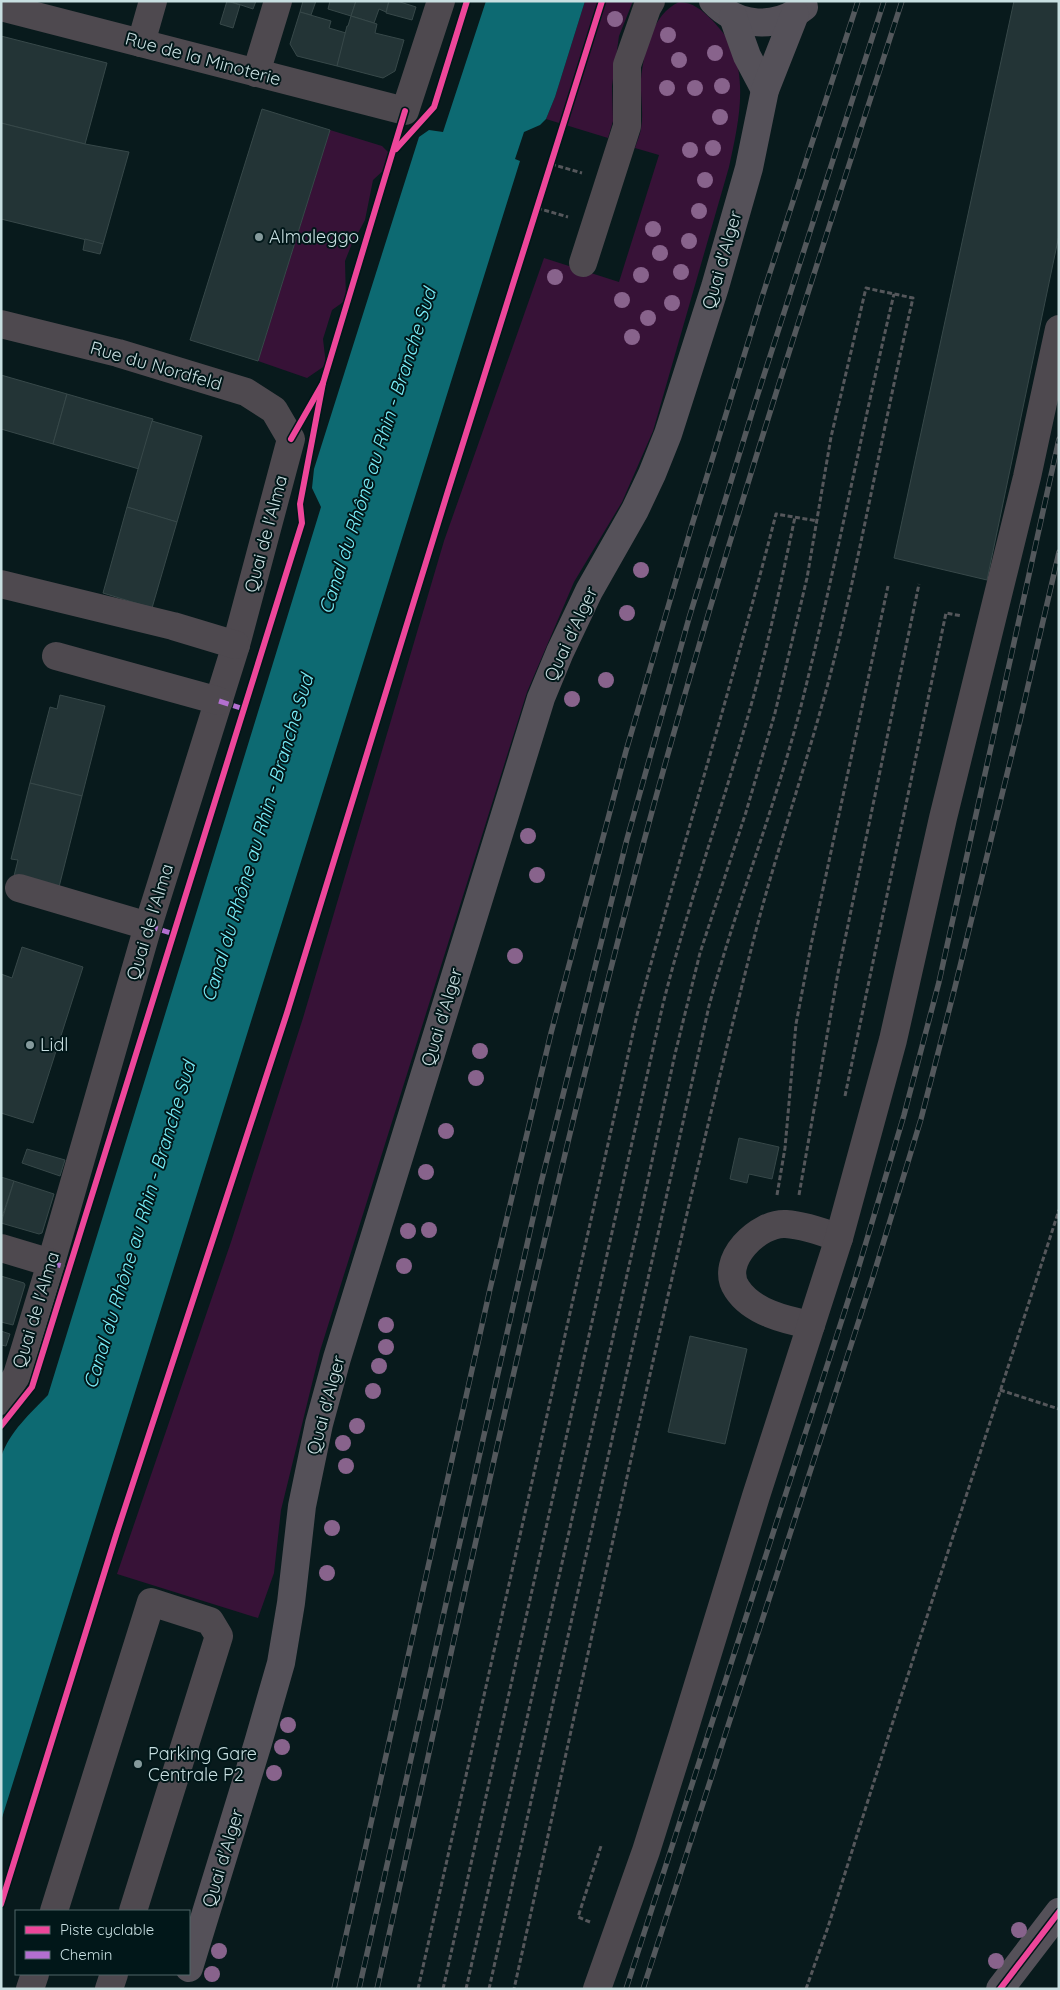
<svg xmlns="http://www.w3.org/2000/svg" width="1060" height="1990" font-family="Quicksand,sans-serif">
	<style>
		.green { fill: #371237 }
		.water { fill: #0d6a72 }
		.building { fill: #233436; stroke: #374849 }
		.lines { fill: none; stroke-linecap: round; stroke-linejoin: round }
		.path { stroke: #55575b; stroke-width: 3; stroke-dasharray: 5 2.5; stroke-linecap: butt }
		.minor { stroke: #4e494f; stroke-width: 28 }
		.major { stroke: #555159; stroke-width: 28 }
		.rail-casing { stroke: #53585c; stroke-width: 5.5 }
		.rail { stroke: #011719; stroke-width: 4; stroke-dasharray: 11; stroke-linecap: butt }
		.quiet { stroke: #b36fd0; stroke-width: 5; stroke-dasharray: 10 5; stroke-linecap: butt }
		.cycleway-casing { stroke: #011719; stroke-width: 9 }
		.cycleway { stroke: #ed469a; stroke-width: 6 }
		.tree { fill: #88638c }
		.poi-dot { fill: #859a9c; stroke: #011719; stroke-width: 2 }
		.labels { text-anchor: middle; stroke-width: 4; stroke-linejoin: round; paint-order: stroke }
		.street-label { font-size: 18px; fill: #c8dfe1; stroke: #011719 }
		.poi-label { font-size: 18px; fill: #c8dfe1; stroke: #011719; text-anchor: start }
		.water-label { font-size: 19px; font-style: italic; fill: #7bf0fb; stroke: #011719 }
	</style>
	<rect width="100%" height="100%" fill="#081a1c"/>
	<g class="green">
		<polygon points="585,1 633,1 619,36 612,86 613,121 608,138 546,119 555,97"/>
		<path d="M 679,2 C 693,2 703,11 712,20 C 720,29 728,37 732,48 C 748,85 737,130 729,167 L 653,431 L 622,502 L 574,582 L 527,692 L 320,1351 L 281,1510 L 274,1573 L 258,1618 L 117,1574 L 231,1242 L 303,1018 L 444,541 L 544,258 L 619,282 L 659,155 L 635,148 C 637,141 640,135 641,129 C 644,112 640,95 641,79 C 644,52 652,14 679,2 Z"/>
		<polygon points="330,130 382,146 391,155 387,167 373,180 365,220 351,246 345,261 346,300 332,310 323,339 326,365 307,378 258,361"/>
	</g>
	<path class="water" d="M 486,1 L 585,1 L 555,97 L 546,119 L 540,125 L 524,132 L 515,159 L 520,161 L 1,1821 L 1,1457 C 10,1431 30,1414 48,1395 L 321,507 L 312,488 L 314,469 L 419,137 L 429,130 L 443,132 Z"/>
	<g class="building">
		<polygon points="227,1 240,5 233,28 220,24"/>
		<polygon points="229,1 256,1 253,9"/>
		<polygon points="303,1 316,1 311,15 300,12"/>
		<polygon points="330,1 356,1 351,16 328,9"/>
		<polygon points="356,1 389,1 386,12 379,9 374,23 351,16"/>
		<polygon points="389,1 397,1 416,7 412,20 386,13"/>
		<polygon points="1014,1 1059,1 1059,235 987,580 894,558"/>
		<polygon points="300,12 331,21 329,28 346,33 337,66 297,56 290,44"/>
		<polygon points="351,16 377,24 375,33 404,40 395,71 383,78 337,66 347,26 348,26"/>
		<polygon points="1,36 107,63 85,144 1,123"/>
		<polygon points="262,109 330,130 258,361 190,340"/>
		<polygon points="1,123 85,144 129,152 103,244 1,219"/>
		<polygon points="85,239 103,244 100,254 83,250"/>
		<polygon points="1,375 67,394 53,444 1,429"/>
		<polygon points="67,394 153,419 139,469 53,444"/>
		<polygon points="152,421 202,436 177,522 127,507"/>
		<polygon points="127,507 177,522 152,608 103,593"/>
		<polygon points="60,695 105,706 82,796 30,783 50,707 57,709"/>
		<polygon points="30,783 82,796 59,887 14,876 18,860 11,859"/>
		<polygon points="22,947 83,967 33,1123 1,1113 1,974 12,978"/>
		<polygon points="739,1138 779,1147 772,1179 749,1174 747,1183 730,1179"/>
		<polygon points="27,1149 65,1160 60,1176 22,1163"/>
		<polygon points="1,1177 14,1181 1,1220"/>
		<polygon points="14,1181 54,1194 42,1233 39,1234 1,1223"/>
		<polygon points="1,1276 24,1283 25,1285 13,1325 1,1322"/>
		<polygon points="1,1331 10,1334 6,1346 1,1345"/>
		<polygon points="690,1336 747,1349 725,1444 668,1432"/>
	</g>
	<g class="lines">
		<g class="path">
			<polyline points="551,164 582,173"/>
			<polyline points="537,208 568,217"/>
			<polyline points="845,1096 946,613 962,616"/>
			<polyline points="777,1195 785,1148 796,1024 811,945 888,586"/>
			<polyline points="799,1195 838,973 919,584"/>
			<polyline points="1000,1390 1059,1409"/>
			<polyline points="590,1922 578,1917 601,1846"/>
			<path d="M 418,1989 L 637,1015 C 682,847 733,682 776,514 L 818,521"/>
			<path d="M 443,1989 L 663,1004 C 688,905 722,808 750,709 C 768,646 781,582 795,517"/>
			<path d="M 466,1989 L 638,1226 L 675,1054 L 700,953 L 746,812 L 775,713 L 807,578 L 831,437 L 866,288 L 913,298 C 886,414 865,532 837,648 C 813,747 778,843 753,942 C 665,1289 592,1640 514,1989"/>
			<path d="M 489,1989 L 709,1006 C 736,906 774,810 800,710 C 835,572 861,432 894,294"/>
			<polyline points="806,1989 828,1927 896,1712 1059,1210"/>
		</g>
		<g class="minor">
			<polyline points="1,7 405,111 441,1"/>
			<polyline points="141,43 153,1"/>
			<polyline points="256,73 278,1"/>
			<polyline points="583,263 627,126 627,65 647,8 651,1"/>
			<polyline points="1,324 118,353 246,392 274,410 291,439 236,645 148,926 51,1263 17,1375 1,1401"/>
			<polyline points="1,584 173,626 236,645"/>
			<polyline points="56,656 219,701"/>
			<polyline points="19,888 148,926"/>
			<polyline points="1,1248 51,1263"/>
			<path d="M 811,1325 C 785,1320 752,1312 737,1289 C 718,1261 759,1222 786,1224 C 803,1225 823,1232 839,1238"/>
			<polyline points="54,1911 151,1602 210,1621 219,1636 133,1911"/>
			<polyline points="30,1989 35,1974"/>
			<polyline points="109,1989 114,1974"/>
			<polyline points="597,1989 646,1851 682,1737 756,1496 839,1238 893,1040 943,818 1027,477 1059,329"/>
		</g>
		<g class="major">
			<path d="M 713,1 C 738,28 776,29 804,7"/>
			<polyline points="733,17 747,56 765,90"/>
			<polyline points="189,1968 258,1743 281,1663 291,1603 302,1506 319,1424 337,1358 541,698 560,652 589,591 635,510 652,474 668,434 715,287 749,168 765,90 795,14"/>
			<polyline points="1000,1989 1059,1912"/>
		</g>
		<g class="rail-casing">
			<g id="rail">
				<polyline points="334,1989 490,1289 551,1033 626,751 692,525 762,297 858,1"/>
				<polyline points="359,1989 540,1187 627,839 689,618 755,403 884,1"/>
				<path d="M 377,1989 C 462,1605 543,1221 644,841 C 720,558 812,280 902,1"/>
				<polyline points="626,1989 856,1276 904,1115 939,982 1059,439"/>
				<polyline points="643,1989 872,1280 921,1119 955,987 1019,725 1059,552"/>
			</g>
		</g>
		<use href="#rail" class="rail"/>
		<g class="quiet">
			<polyline points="219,701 244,709"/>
			<polyline points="148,926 174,934"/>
			<polyline points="51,1263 69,1268"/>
		</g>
		<g class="cycleway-casing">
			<g id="cycleway">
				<polyline points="396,149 434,107 467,1"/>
				<polyline points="291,439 323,383 405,111"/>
				<polyline points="1,1426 32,1387 302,523 300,504 323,383"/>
				<polyline points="1,1904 117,1532 287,1013 448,491 602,1"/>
				<polyline points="1000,1989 1059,1912"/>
			</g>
		</g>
		<use href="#cycleway" class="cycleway"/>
	</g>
	<g class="tree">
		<circle cx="615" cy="19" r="8"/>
		<circle cx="668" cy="35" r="8"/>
		<circle cx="715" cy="53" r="8"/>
		<circle cx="679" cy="60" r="8"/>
		<circle cx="722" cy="86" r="8"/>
		<circle cx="667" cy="88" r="8"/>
		<circle cx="695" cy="88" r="8"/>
		<circle cx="720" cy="117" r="8"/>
		<circle cx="713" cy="148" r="8"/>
		<circle cx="690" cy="150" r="8"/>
		<circle cx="705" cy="180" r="8"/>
		<circle cx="699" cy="211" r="8"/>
		<circle cx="653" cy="229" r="8"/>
		<circle cx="689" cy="241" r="8"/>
		<circle cx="660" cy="253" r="8"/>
		<circle cx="681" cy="272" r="8"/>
		<circle cx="641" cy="275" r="8"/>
		<circle cx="555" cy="277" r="8"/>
		<circle cx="622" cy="300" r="8"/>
		<circle cx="672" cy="303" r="8"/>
		<circle cx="648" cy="318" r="8"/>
		<circle cx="632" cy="337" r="8"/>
		<circle cx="641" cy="570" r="8"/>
		<circle cx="627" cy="613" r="8"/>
		<circle cx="606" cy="680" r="8"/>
		<circle cx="572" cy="699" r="8"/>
		<circle cx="528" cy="836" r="8"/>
		<circle cx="537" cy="875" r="8"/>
		<circle cx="515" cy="956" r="8"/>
		<circle cx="480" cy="1051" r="8"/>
		<circle cx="476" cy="1078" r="8"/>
		<circle cx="446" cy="1131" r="8"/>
		<circle cx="426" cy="1172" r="8"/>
		<circle cx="429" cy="1230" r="8"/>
		<circle cx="408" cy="1231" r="8"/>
		<circle cx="404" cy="1266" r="8"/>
		<circle cx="386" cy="1325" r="8"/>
		<circle cx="386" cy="1347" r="8"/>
		<circle cx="379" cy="1366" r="8"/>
		<circle cx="373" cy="1391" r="8"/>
		<circle cx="357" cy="1426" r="8"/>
		<circle cx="343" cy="1443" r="8"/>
		<circle cx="346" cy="1466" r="8"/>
		<circle cx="332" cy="1528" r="8"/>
		<circle cx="327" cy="1573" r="8"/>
		<circle cx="288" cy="1725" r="8"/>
		<circle cx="282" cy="1747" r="8"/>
		<circle cx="274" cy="1773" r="8"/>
		<circle cx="1019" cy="1930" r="8"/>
		<circle cx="219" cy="1951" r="8"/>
		<circle cx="996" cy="1961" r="8"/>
		<circle cx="212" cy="1974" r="8"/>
	</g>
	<g class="poi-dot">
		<circle cx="259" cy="237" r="5"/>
		<circle cx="30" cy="1045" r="5"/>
		<circle cx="138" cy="1764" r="5"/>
	</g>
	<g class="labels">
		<g class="street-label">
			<text transform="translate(203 59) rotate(15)" y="6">Rue de la Minoterie</text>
			<text transform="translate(722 260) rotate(-74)" y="6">Quai d'Alger</text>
			<text transform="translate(156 366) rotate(16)" y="6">Rue du Nordfeld</text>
			<text transform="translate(266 534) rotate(-75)" y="6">Quai de l'Alma</text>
			<text transform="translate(571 634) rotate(-65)" y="6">Quai d'Alger</text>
			<text transform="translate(150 922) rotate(-73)" y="6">Quai de l'Alma</text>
			<text transform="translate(442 1017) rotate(-73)" y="6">Quai d'Alger</text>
			<text transform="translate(36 1310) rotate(-73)" y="6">Quai de l'Alma</text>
			<text transform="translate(326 1405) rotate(-75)" y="6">Quai d'Alger</text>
			<text transform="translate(223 1858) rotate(-73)" y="6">Quai d'Alger</text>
		</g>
		<g class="poi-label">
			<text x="269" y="243">Almaleggo</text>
			<text x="40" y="1051">Lidl</text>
			<text x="148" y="1760">Parking Gare<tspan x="148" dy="21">Centrale P2</tspan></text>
		</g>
		<g class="water-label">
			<text transform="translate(377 451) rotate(-72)" y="7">Canal du Rhône au Rhin - Branche Sud</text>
			<text transform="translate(257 838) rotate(-73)" y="7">Canal du Rhône au Rhin - Branche Sud</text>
			<text transform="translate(139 1225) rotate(-73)" y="7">Canal du Rhône au Rhin - Branche Sud</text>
		</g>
	</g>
	<rect width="1060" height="1990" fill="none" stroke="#c8dfe1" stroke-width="5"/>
	<rect x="15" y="1910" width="175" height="65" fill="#011719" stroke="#516769"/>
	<rect x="25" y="1926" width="25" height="8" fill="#ed469a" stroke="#516769"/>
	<text x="60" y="1935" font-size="15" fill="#c8dfe1">Piste cyclable</text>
	<rect x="25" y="1951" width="25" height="8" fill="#b36fd0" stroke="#516769"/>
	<text x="60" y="1960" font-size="15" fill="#c8dfe1">Chemin</text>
</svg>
